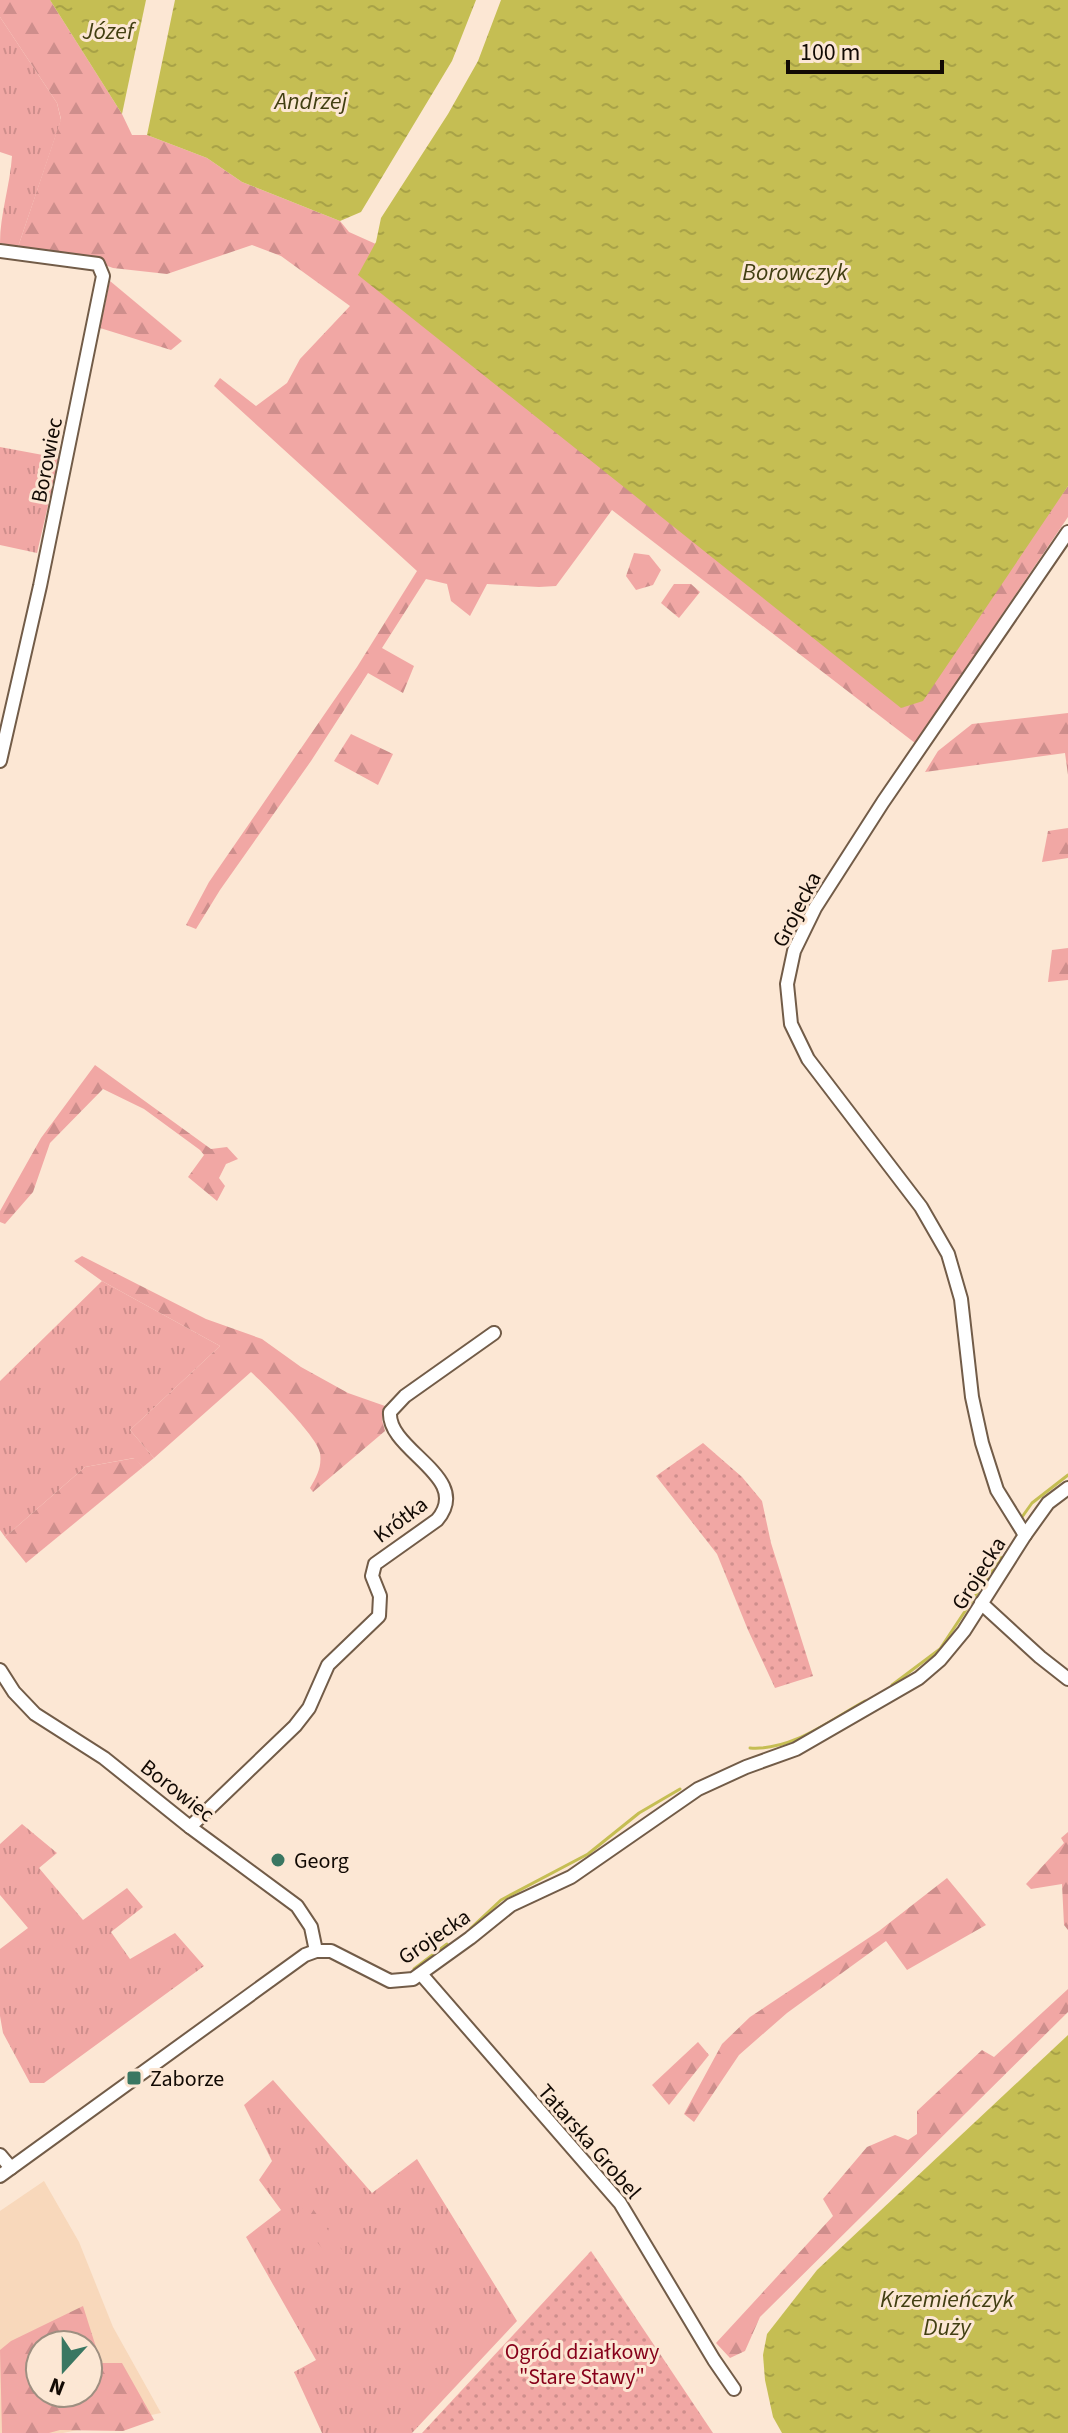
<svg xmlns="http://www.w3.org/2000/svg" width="1068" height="2433" font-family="'Source Sans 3',sans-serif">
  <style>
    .built { fill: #f8d8bb; fill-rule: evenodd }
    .grass { fill: url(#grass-tufts) }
    .forest { fill: url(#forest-firs); fill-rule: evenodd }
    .garden { fill: url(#garden-dots) }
    .water { fill: url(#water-ripples) }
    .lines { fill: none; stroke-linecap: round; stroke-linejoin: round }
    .stream { stroke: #c5be53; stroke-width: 3 }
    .minor-casing { stroke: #725c48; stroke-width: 16 }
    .minor { stroke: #fff; stroke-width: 12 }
    .poi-dot { fill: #3a7762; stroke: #fce7d4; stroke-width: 3 }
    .labels { text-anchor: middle; stroke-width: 6; stroke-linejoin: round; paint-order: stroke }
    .street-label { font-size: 22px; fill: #120a04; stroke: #fce7d4 }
    .poi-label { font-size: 22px; fill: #120a04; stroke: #fce7d4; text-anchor: start }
    .park-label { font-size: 22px; fill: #87001a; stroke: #fce7d4 }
    .water-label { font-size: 24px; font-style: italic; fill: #423f12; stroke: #fce7d4 }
  </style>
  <defs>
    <pattern id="grass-tufts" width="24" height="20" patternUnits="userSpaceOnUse" patternTransform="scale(2)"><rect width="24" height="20" fill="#f1a7a4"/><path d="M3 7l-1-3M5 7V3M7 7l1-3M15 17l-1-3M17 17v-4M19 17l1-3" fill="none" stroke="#ce8e8c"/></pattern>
    <pattern id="forest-firs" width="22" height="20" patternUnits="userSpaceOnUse" patternTransform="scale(2)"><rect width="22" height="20" fill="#f1a7a4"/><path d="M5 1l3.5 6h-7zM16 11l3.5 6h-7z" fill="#ce8e8c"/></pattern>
    <pattern id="garden-dots" width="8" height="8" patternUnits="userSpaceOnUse" patternTransform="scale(2)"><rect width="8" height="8" fill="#f1a7a4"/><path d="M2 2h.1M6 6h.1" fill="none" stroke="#ce8e8c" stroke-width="1.8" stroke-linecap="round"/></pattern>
    <pattern id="water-ripples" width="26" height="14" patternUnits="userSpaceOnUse" patternTransform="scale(2)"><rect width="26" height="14" fill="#c5be53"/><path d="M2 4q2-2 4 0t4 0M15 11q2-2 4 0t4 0" fill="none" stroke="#a8a247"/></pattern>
  </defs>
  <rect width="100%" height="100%" fill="#fce7d4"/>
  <!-- built -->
  <path class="built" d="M44,2181L79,2242L113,2327L161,2413L63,2433H0V2211ZM40,2345H88V2393H40Z"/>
  <!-- grass -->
  <g class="grass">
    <path d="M0,17L57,103L61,120L18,247L0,243C0,214 10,186 12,156L0,152Z"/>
    <polygon points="0,447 59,458 37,553 0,545"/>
    <polygon points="102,1281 220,1346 130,1430 154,1458 143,1467 134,1458 85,1467 5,1537 0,1530 0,1381"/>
    <polygon points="22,1824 57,1853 39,1868 83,1920 127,1888 143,1907 111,1932 130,1959 175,1933 204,1966 44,2083 30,2083 3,2033 0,2016 0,1949 28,1928 0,1895 0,1844"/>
    <polygon points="273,2080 372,2193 417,2159 517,2321 412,2433 322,2433 294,2372 316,2360 246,2237 281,2210 259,2180 272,2161 244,2105"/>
  </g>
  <!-- forest -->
  <g class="forest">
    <polygon points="0,0 50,0 122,114 132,135 147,135 207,158 242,182 340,221 349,232 1031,537 1068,486 1068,517 915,743 612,510 556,586 539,587 487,584 470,616 451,601 447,584 426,579 382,648 414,666 403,693 368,673 311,761 220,890 196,929 186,925 209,882 357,667 417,571 214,386 220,378 256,406 287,383 300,359 350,306 281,256 252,245 167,274 113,268 83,257 18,247 61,119 57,103 0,17"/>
    <polygon points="110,281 182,341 171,350 100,328"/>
    <polygon points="634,553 649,555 661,570 653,585 636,590 626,576"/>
    <polygon points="674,584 691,584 700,592 679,618 661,603"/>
    <polygon points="1068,713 1068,775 1065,753 925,772 938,751 972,724"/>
    <polygon points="351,734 393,754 378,785 334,761"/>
    <polygon points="1068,828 1068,858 1042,862 1048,831"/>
    <polygon points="1068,948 1068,980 1048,982 1052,950"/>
    <polygon points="95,1065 211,1149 227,1147 238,1159 226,1164 219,1178 225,1186 217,1201 188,1177 204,1155 200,1150 144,1109 103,1089 50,1143 33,1192 5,1224 0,1222 0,1211 41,1138"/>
    <path d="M82,1256L206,1319L262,1339L301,1367L348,1393L385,1406L382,1420L385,1431L313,1492L310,1488C317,1476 322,1467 320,1453C318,1437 265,1385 251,1372L154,1458L130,1430L220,1346L102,1281L74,1261Z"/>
    <polygon points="135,1458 143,1467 26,1563 5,1537 85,1467"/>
    <polygon points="1068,1832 1068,1930 1064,1925 1062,1884 1031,1889 1026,1884 1064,1843 1061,1838"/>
    <polygon points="947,1878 986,1925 907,1970 886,1941 787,2013 739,2055 694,2122 684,2114 722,2044 750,2017 879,1931"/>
    <polygon points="1068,1989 1068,2012 760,2317 745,2351 730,2358 716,2343 833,2216 823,2199 867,2147 895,2135 908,2140 917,2134 917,2111 982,2050 994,2057"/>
    <polygon points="698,2042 709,2055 669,2105 652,2085"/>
    <polygon points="308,2202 344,2253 334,2262 295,2216"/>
    <path d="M83,2306L101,2363H122L154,2420L123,2431L60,2430L49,2433H2L0,2350L11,2341ZM40,2345H88V2393H40Z"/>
  </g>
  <!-- garden -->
  <g class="garden">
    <polygon points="703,1443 742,1477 762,1501 771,1543 813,1676 775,1688 748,1630 717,1554 656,1476"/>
    <polygon points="591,2251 713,2433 422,2433"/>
  </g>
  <!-- water -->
  <g class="water">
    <polygon points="51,0 146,0 122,114 50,0"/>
    <polygon points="175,0 476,0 452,61 361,212 340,221 242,182 207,158 147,135"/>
    <polygon points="501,0 1068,0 1068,486 923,701 901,708 358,275 376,242 381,218 448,114 478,61"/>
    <polygon points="1068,2035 1068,2433 782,2433 773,2417 765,2380 763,2355 767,2334 817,2270"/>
  </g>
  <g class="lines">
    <!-- stream -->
    <g class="stream">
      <polyline points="1022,1517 1032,1503 1068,1475"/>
      <polyline points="892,1685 940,1649 1001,1557"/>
      <path d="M750,1748C792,1751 830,1720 865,1701"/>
      <polyline points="471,1928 501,1900 588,1854 639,1813 680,1789"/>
      <polyline points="414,1969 447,1944"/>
    </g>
    <!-- minor casing -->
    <g class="minor-casing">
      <g id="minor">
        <polyline points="0,251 98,264 103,276 40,586 0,761"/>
        <polyline points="1025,1535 1048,1503 1068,1488"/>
        <polyline points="981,1603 1040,1657 1068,1679"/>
        <polyline points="0,1670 14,1692 35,1714 104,1758 190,1827 297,1906 311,1927 316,1951"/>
        <path d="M190,1827L295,1726L309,1708L328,1665L379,1616L380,1596L372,1576L375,1564L437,1520C474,1477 387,1451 390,1412L405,1396L494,1333"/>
        <polyline points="421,1974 620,2203 714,2360 734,2389"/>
        <polyline points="0,2155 11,2168"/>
        <polyline points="0,2176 305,1955 316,1951 331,1951 390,1981 413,1979 470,1938 511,1905 571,1877 698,1789 746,1767 796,1749 919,1678 940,1660 964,1631 1025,1535 997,1490 982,1443 972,1397 961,1299 948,1254 921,1207 808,1059 791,1024 787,984 794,951 815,908 883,802 1068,532"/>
      </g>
    </g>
    <!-- minor -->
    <use href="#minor" class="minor"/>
  </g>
  <!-- markers -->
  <g class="poi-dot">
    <circle cx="278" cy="1860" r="8"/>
    <rect x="126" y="2070" width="16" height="16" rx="4"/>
  </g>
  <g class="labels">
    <!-- street labels -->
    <g class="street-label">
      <text transform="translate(46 460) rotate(-79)" y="8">Borowiec</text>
      <text transform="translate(796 909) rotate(-63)" y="8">Grojecka</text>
      <text transform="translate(400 1519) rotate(-37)" y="8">Krótka</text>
      <text transform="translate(978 1573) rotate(-58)" y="8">Grojecka</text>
      <text transform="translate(178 1790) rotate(38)" y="8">Borowiec</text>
      <text transform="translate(434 1936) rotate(-34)" y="8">Grojecka</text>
      <text transform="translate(590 2141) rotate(49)" y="8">Tatarska Grobel</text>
    </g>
    <!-- poi labels -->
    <g class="poi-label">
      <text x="294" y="1868">Georg</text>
      <text x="150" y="2086">Zaborze</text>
    </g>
    <!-- park labels -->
    <g class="park-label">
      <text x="582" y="2359">Ogród działkowy<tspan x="582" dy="25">"Stare Stawy"</tspan></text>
    </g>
    <!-- water labels -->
    <g class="water-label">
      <text x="108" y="39">Józef</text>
      <text x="311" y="109">Andrzej</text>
      <text x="795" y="280">Borowczyk</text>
      <text x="947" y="2307">Krzemieńczyk<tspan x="947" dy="28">Duży</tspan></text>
    </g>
  </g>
  <!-- north arrow -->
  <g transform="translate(64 2369) rotate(201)"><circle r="38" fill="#fce7d4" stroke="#9e8f81" stroke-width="2"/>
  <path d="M0-6L14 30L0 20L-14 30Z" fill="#3a7762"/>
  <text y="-12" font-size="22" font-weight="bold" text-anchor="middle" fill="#120a04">N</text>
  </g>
  <!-- scale -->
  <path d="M788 60v12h154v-12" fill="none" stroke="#120a04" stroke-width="4"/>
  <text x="800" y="60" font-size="24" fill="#120a04" stroke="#fce7d4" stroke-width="6" paint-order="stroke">100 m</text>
</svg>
